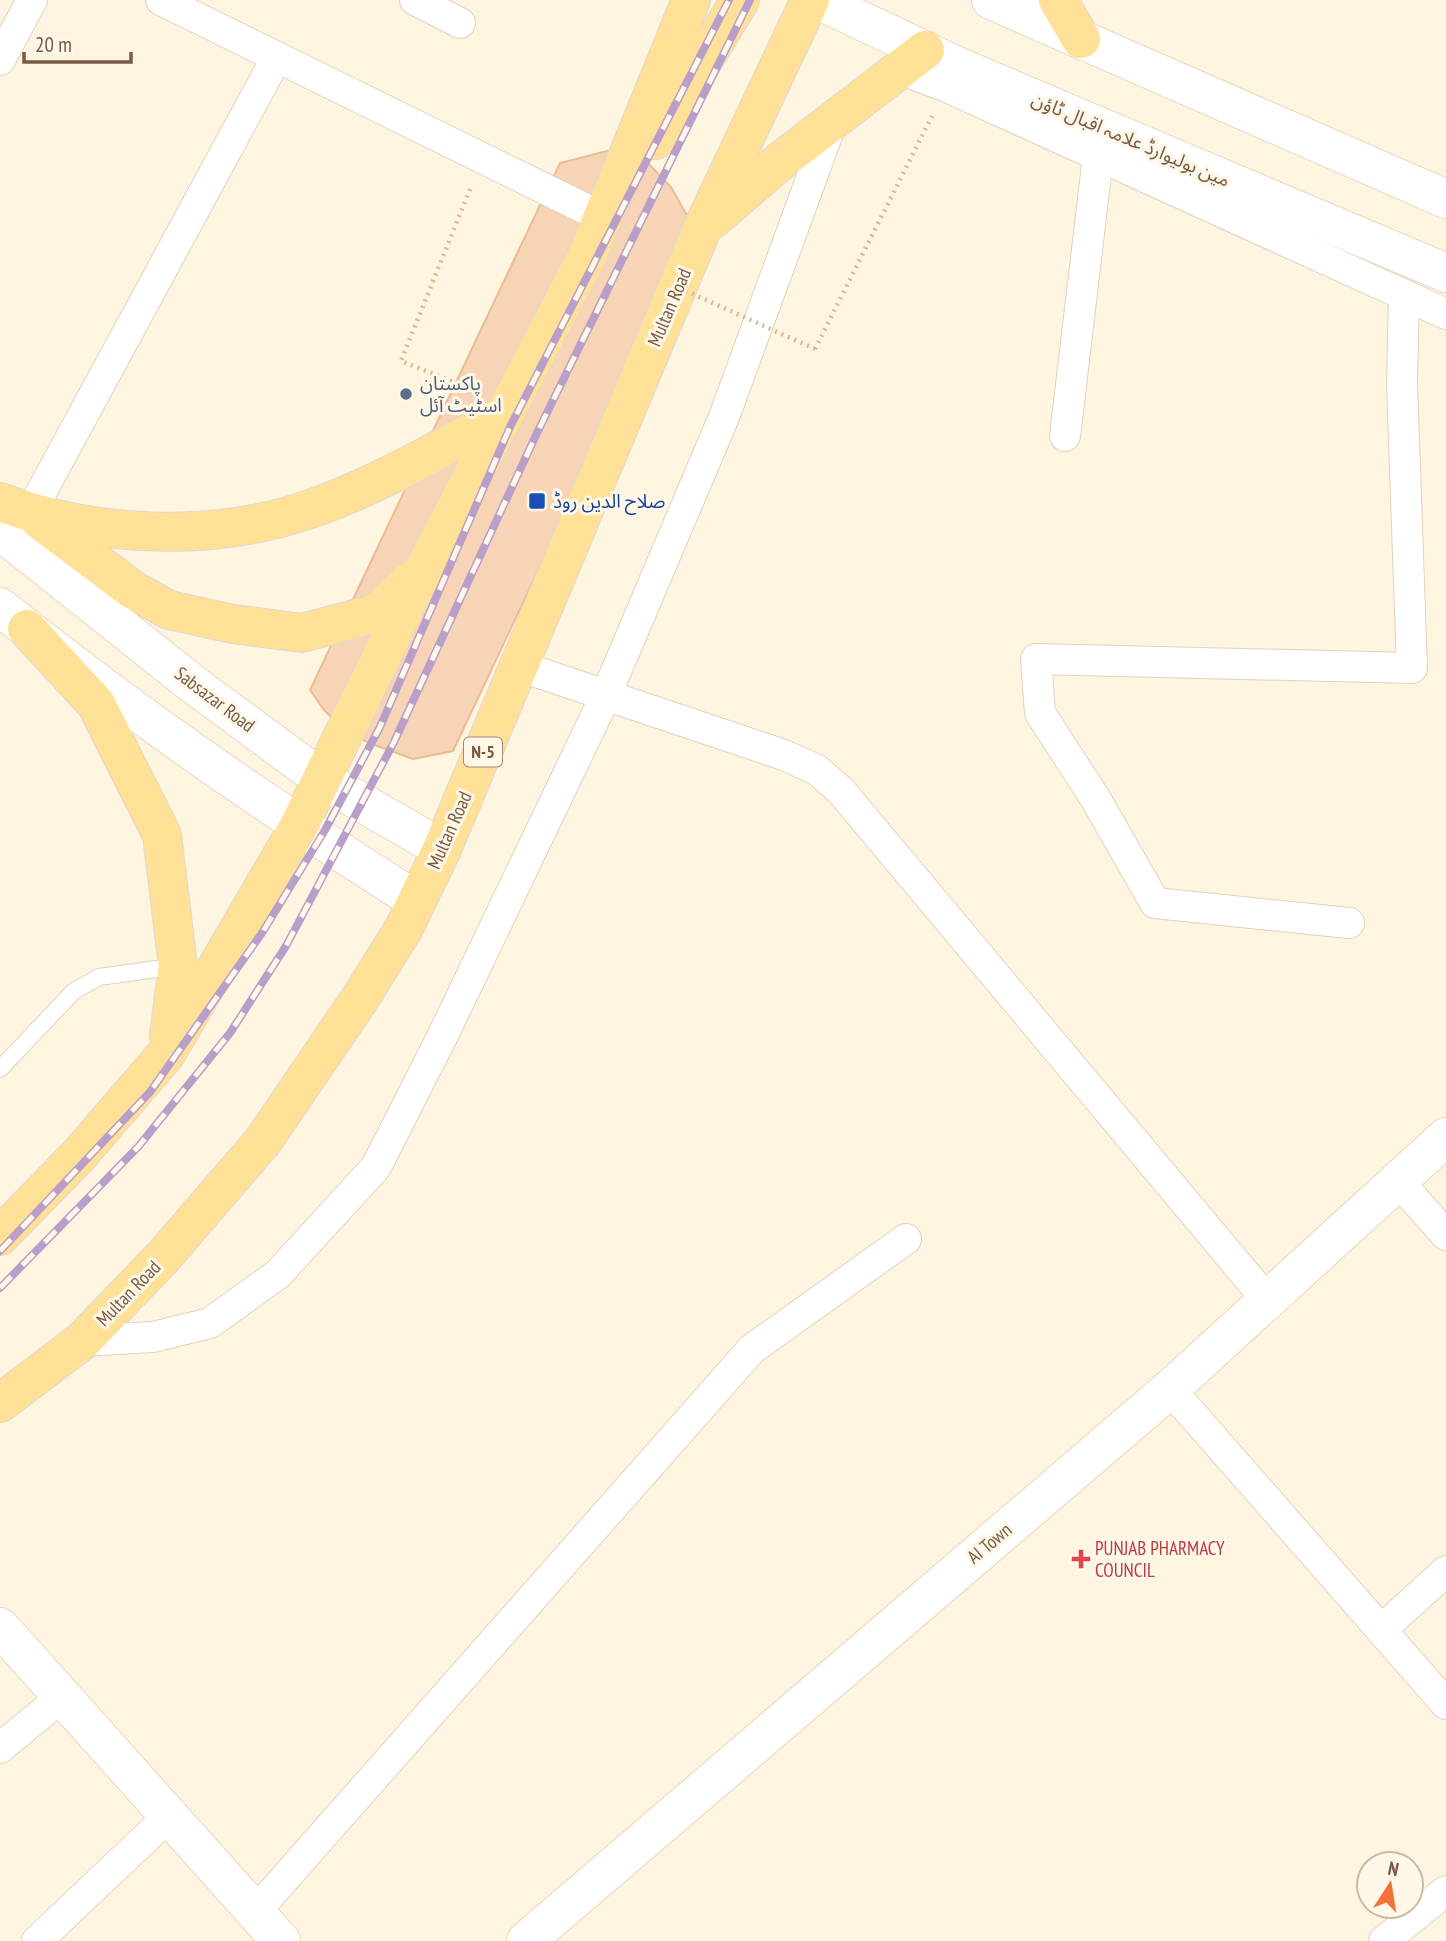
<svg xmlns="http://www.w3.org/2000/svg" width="1446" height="1941" font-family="'PT Sans Narrow','Noto Sans Arabic',sans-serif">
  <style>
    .building { fill: #f6d4b5; stroke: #ebbc94; stroke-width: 2 }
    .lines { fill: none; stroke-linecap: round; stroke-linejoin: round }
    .lane-casing { stroke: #e3d1bc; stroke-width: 18 }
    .street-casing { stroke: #e3d1bc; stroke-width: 32 }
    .secondary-casing { stroke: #ebd5bb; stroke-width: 40 }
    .primary-casing { stroke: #dfd8d2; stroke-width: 40 }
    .path { stroke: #dbb899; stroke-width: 4.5; stroke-dasharray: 2 5; stroke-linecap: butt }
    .lane { stroke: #fff; stroke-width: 16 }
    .street { stroke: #fff; stroke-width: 30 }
    .secondary { stroke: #fff; stroke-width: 38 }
    .primary { stroke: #ffe097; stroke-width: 38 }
    .rail-casing { stroke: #b89ec8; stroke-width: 8 }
    .rail { stroke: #fff8e9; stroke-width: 5; stroke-dasharray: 16; stroke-linecap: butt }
    .path-bridge { stroke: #dbb899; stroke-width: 4.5; stroke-dasharray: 2 5; stroke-linecap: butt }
    .service-dot { fill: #5c6f8a; stroke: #fff8e9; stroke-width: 2.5 }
    .transit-dot { fill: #1a4fb4; stroke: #fff8e9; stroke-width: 2.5 }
    .health-dot { fill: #e0444e; stroke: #fff8e9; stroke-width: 2.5 }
    .labels { text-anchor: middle; stroke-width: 6; stroke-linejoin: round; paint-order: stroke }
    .shield { fill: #fff8e9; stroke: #a08a76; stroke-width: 2 }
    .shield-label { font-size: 18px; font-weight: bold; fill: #785b45 }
    .street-label { font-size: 19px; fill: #785b45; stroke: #fff8e9 }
    .service-label { font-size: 19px; fill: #4e5e75; stroke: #fff8e9; text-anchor: start }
    .transit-label { font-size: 19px; fill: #164399; stroke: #fff8e9; text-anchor: start }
    .health-label { font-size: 19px; fill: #be3a42; stroke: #fff8e9; text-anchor: start }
  </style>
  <rect width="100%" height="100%" fill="#fef5e1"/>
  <!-- building -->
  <polygon class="building" points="611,150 642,157 671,187 689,219 673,285 453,751 413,759 369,743 344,729 324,710 310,690 560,163"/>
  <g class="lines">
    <!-- lane casing -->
    <g class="lane-casing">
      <polyline id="lane" points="0,1069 74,991 99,977 178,966"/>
    </g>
    <!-- street casing -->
    <g class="street-casing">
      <g id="street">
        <polyline points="161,0 602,217"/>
        <polyline points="415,0 460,23"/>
        <polyline points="0,60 32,0"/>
        <polyline points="902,70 947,87 1446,314"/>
        <polyline points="1065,436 1098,157"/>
        <polyline points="30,513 277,57"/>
        <polyline points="519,666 784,755 817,770 841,791 1267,1300"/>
        <polyline points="1349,923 1155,903 1095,798 1040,713 1036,659 1412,668 1402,384 1404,295"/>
        <polyline points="1398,1181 1446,1235"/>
        <polyline points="82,1341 153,1337 210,1323 278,1274 376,1167 444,1033 606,695 724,417 832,122"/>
        <polyline points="1170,1389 1446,1704"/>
        <polyline points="1381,1630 1446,1571"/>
        <polyline points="0,1748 62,1697"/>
        <polyline points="255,1912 752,1349 906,1239"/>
        <polyline points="37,1941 169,1816"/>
        <polyline points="1384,1941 1446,1891"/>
      </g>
    </g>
    <!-- secondary casing -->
    <g class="secondary-casing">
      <g id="secondary">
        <polyline points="818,0 959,67 1446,273"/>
        <polyline points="991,0 1446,199"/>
        <polyline points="0,531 194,685 323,780 442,849"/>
        <path d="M0,607C133,714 273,810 417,901"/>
        <polyline points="0,1627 281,1941"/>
        <polyline points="526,1941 1170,1389 1446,1137"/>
      </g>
    </g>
    <!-- primary casing -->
    <g class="primary-casing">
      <g id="primary">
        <polyline points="1058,0 1081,39"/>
        <polyline points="655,140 740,0"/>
        <polyline points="713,219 783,159 925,50"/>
        <path d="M0,502C97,538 214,543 313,508C379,485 442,447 504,415"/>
        <polyline points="40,520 133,590 169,610 233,624 302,633 377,613 410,581"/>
        <polyline points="27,629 96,704 162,835 178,966 169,1035"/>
        <polyline points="0,1236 79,1155 166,1054 299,826 425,567 587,256 691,0"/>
        <polyline points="0,1403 82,1341 163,1257 263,1141 361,997 404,928 442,849 702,229 810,0"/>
      </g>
    </g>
    <!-- path -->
    <g class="path">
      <polyline points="470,189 401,361 471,389"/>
      <polyline points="815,349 932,116"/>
    </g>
    <!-- lane -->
    <use href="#lane" class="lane"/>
    <!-- street -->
    <use href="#street" class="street"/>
    <!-- secondary -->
    <use href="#secondary" class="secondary"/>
    <!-- primary -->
    <use href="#primary" class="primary"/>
    <!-- rail casing -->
    <g class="rail-casing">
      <g id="rail">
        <polyline points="0,1251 150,1092 262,933 325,830 380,727 510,427 729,0"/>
        <polyline points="0,1288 138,1147 230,1033 286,946 394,742 537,433 750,0"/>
      </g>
    </g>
    <!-- rail -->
    <use href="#rail" class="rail"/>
    <!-- path-bridge -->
    <polyline class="path-bridge" points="673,285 815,349"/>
  </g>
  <!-- markers -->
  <circle class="service-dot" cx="406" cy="394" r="7"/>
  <rect class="transit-dot" x="528" y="492" width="18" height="18" rx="3.5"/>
  <path class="health-dot" d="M1077.5 1548.5h7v7h7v7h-7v7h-7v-7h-7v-7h7z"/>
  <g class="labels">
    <!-- shield labels -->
    <rect class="shield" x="464" y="737.5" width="38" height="29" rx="5"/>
    <g class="shield-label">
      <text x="483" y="758">N-5</text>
    </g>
    <!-- street labels -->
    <g class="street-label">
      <text transform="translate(1131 139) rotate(23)" y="7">مین بولیوارڈ علامہ اقبال ٹاؤن</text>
      <text transform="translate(669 307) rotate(-67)" y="7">Multan Road</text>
      <text transform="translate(215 699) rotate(37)" y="7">Sabsazar Road</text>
      <text transform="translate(449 830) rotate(-66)" y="7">Multan Road</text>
      <text transform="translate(128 1293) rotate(-46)" y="7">Multan Road</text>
      <text transform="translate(989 1543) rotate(-40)" y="7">AI Town</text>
    </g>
    <!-- service labels -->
    <g class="service-label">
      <text x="420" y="390">پاکستان<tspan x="420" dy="22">اسٹیٹ آئل</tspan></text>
    </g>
    <!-- transit labels -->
    <g class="transit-label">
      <text x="553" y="508">صلاح الدین روڈ</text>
    </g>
    <!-- health labels -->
    <g class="health-label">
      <text x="1095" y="1555">PUNJAB PHARMACY<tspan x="1095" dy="22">COUNCIL</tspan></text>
    </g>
  </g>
  <!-- north arrow -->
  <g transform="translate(1390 1885) rotate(12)"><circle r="33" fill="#fff8e9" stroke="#c9b9a7" stroke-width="2"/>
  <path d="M0-5L12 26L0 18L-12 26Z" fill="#f57139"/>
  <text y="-10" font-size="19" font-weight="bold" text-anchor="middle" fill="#785b45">N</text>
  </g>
  <!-- scale -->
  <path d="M24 52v10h107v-10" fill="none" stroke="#785b45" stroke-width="3.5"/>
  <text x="35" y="52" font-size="21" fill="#785b45" stroke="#fff8e9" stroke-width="5" paint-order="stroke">20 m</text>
</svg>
